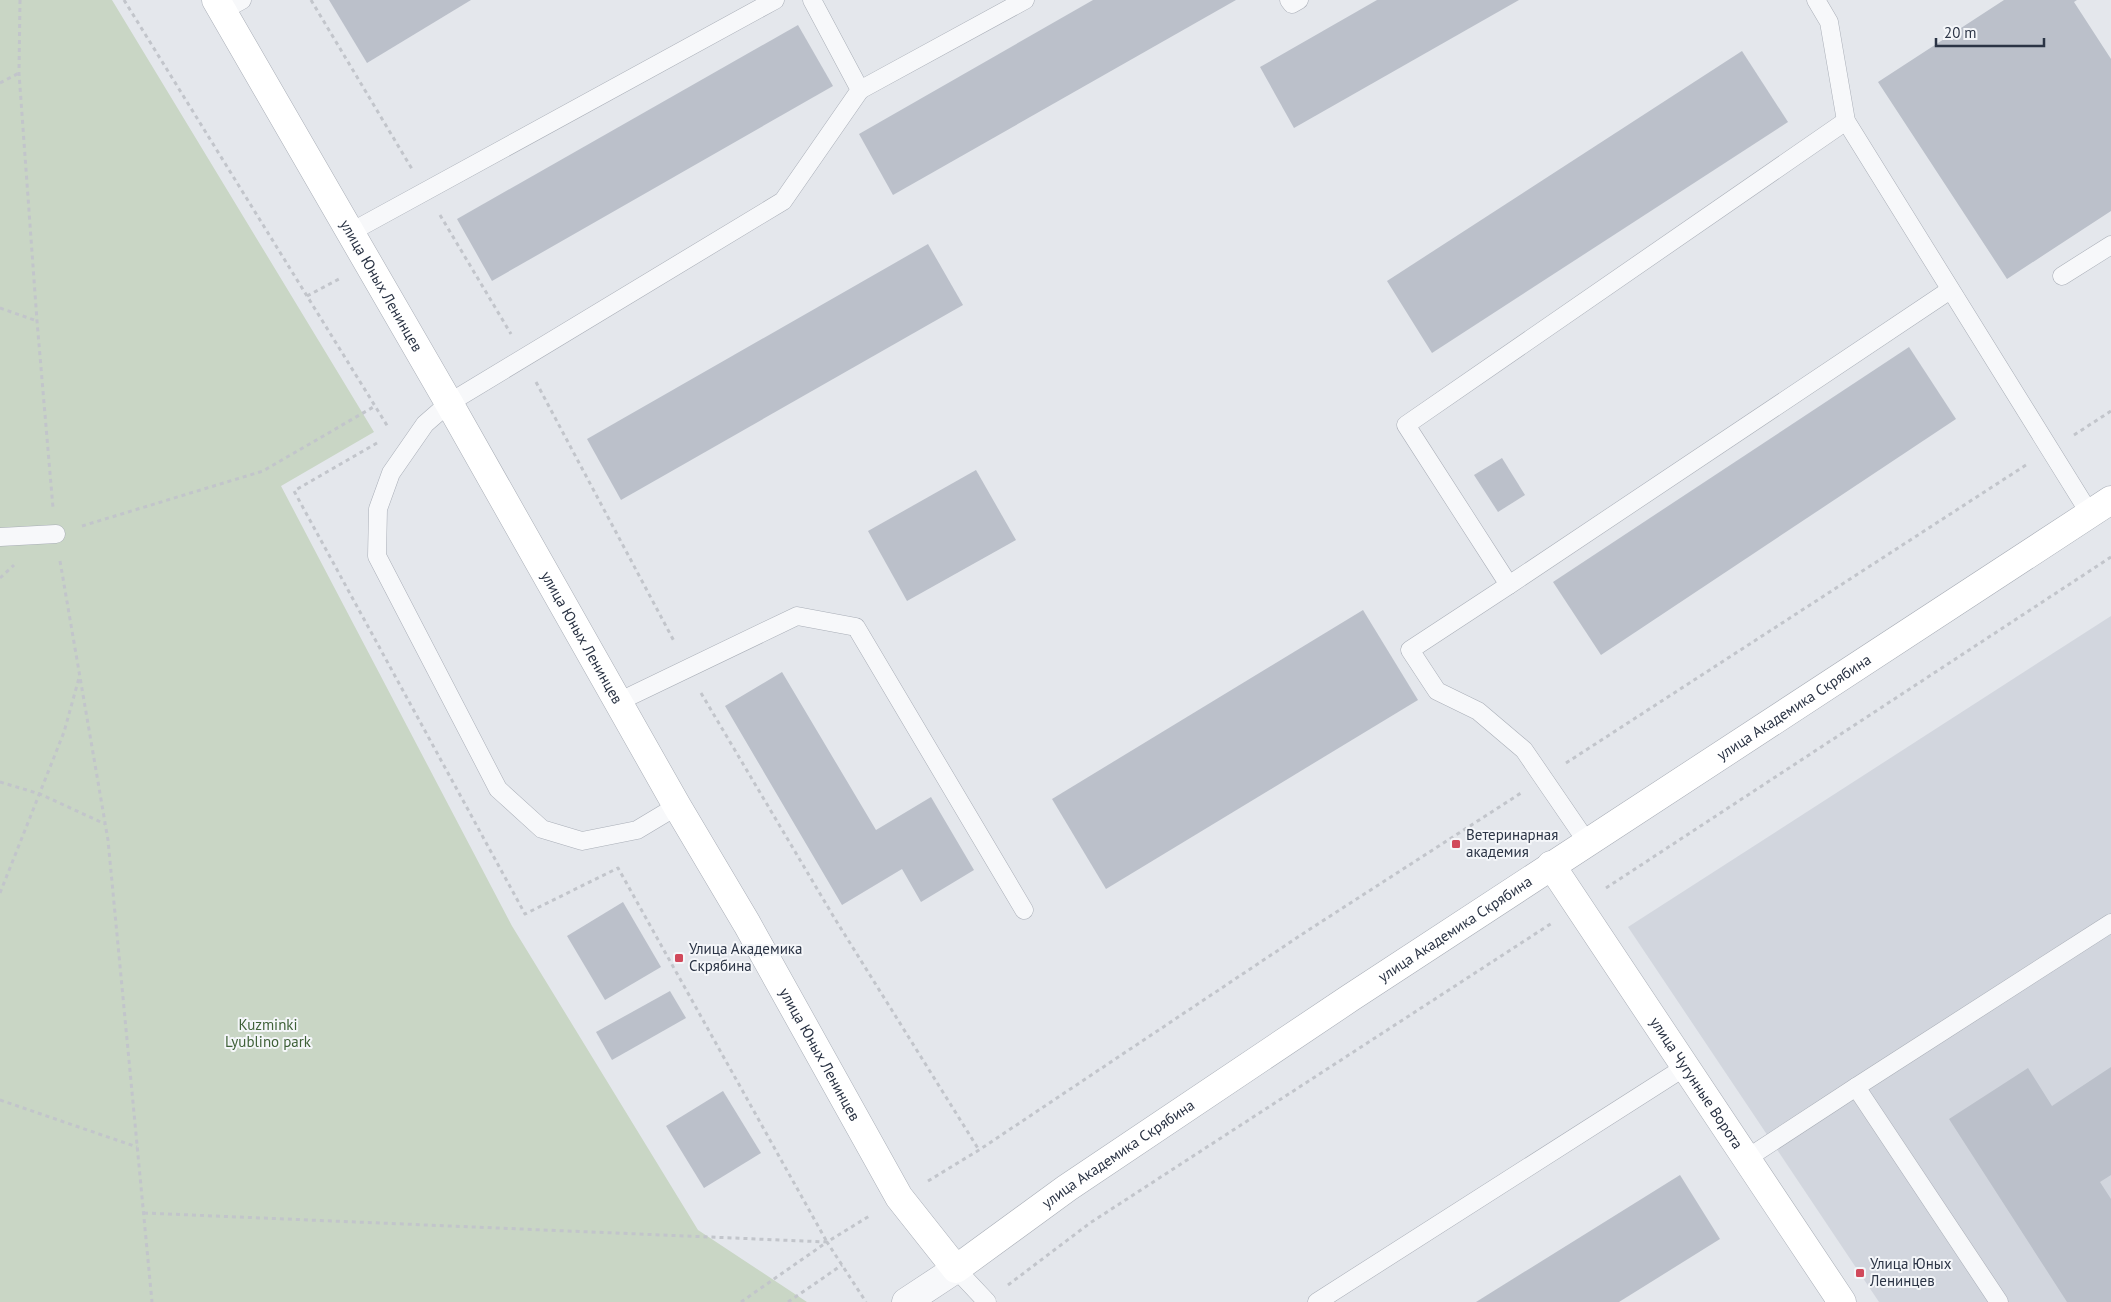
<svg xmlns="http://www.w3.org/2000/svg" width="2111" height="1302" font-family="'PT Sans',sans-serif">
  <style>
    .built { fill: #d2d6de }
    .green { fill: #c9d6c5 }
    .building { fill: #bbc0ca }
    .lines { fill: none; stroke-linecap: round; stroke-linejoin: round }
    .lane-casing { stroke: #a9aeb7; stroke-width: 19 }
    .street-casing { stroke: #a9aeb7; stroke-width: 29 }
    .secondary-casing { stroke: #a9aeb7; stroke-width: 29 }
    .path { stroke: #c2c5cb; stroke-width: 3; stroke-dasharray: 4 4; stroke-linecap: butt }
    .lane { stroke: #f7f8fa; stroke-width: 18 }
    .street { stroke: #f7f8fa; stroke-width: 28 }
    .secondary { stroke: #fff; stroke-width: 28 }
    .poi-dot { fill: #d1495b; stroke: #f4f6f9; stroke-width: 2 }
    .labels { text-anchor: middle; stroke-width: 4; stroke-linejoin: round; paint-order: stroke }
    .street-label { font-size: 15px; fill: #2b3445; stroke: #f4f6f9 }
    .poi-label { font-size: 15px; fill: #2b3445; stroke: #f4f6f9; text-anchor: start }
    .park-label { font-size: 15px; fill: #3f6138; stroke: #f4f6f9 }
  </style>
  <rect width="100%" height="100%" fill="#e4e7ec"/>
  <!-- built -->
  <polygon class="built" points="2111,616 2111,1302 1879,1302 1628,927"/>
  <!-- green -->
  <polygon class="green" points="0,0 112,0 374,432 281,486 512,926 698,1230 807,1302 0,1302"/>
  <!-- building -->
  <g class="building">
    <polygon points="329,0 471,0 367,63"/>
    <polygon points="1093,0 1236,0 893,195 859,134"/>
    <polygon points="1377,0 1519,0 1294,128 1260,67"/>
    <polygon points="2004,0 2077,0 2074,2 2111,59 2111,211 2007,279 1878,82"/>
    <polygon points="798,25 833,86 492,281 457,219"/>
    <polygon points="1742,51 1788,122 1432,353 1387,281"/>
    <polygon points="928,244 963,305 621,500 587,439"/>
    <polygon points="1909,347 1956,419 1601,655 1553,582"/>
    <polygon points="1502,458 1525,495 1498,512 1474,475"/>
    <polygon points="976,470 1016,540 907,601 868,531"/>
    <polygon points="1363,610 1418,700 1106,889 1052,799"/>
    <polygon points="782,672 876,830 931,797 974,870 921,902 902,869 842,905 725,706"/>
    <polygon points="623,902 661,967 605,1000 567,936"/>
    <polygon points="670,991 686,1018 612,1060 596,1032"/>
    <polygon points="2111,1067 2111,1175 2100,1182 2111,1199 2111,1302 2067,1302 1949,1119 2028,1068 2052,1106"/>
    <polygon points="723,1091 761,1153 704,1188 666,1126"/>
    <polygon points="1680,1175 1720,1239 1619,1302 1476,1302"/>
  </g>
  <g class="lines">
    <!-- lane casing -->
    <g class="lane-casing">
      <g id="lane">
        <polyline points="1289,0 1292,4 1299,0"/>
        <polyline points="1816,0 1829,22 1846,121 2090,514"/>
        <polyline points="222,11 242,0"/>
        <polyline points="860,90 1025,0"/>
        <polyline points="1846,121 1406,425 1509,585 1950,290"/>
        <polyline points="351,232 775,0"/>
        <polyline points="2062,276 2111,245"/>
        <polyline points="0,537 56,534"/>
        <polyline points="1509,585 1410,650 1437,691 1478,711 1524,750 1587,842"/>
        <polyline points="618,702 797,616 856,627 1024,910"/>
        <polyline points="677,806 637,830 582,841 542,829 498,789 377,556 378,509 391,473 425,424 449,403 783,201 860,90 812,0"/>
        <polyline points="1746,1159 1856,1087"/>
        <polyline points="956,1269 987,1302"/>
        <polyline points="1317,1302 1685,1067"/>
        <polyline points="1999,1302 1856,1087 2111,923"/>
      </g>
    </g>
    <!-- street casing -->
    <g class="street-casing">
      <polyline id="street" points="906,1302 956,1269"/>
    </g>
    <!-- secondary casing -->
    <g class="secondary-casing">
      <g id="secondary">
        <path id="s1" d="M216,0L449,403L677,806L747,924L899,1197L956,1269L1067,1188L1350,998L2111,500"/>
        <path id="s2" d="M1551,865L1842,1302"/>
      </g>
    </g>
    <!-- path -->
    <g class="path">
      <polyline points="20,0 19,73 37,321 53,508"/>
      <polyline points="124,0 388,427"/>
      <polyline points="311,0 412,169"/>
      <polyline points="0,83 19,73"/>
      <polyline points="440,215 511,334"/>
      <polyline points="307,296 339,279"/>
      <polyline points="0,308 37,321"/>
      <polyline points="536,382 675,643"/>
      <polyline points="2074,435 2111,411"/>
      <polyline points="377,443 294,491 525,914 618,868 827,1242"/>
      <polyline points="82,526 263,471 375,406"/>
      <polyline points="60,561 108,840 152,1302"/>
      <polyline points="0,578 14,565"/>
      <polyline points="701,693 835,919 979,1150"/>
      <polyline points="1566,763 2026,465"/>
      <polyline points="0,782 40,794 105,824"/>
      <polyline points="1606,888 2111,557"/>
      <polyline points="0,893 64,732 79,678"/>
      <polyline points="0,1100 137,1147"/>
      <polyline points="928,1181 979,1150 1307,931 1521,793"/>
      <polyline points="144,1213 827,1242 871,1215"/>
      <polyline points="1008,1285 1090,1223 1552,923"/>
      <polyline points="741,1302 827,1242 866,1302"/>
      <polyline points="788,1302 842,1265"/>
    </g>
    <!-- lane -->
    <use href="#lane" class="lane"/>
    <!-- street -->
    <use href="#street" class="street"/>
    <!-- secondary -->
    <use href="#secondary" class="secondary"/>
  </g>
  <!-- markers -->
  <g class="poi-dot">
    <rect x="1451" y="839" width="10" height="10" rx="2.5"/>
    <rect x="674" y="953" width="10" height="10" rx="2.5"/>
    <rect x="1855" y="1268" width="10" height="10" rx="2.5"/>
  </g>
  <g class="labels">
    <!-- street labels -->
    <g class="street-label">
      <text dy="5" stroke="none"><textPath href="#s1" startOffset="330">улица Юных Ленинцев</textPath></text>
      <text dy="5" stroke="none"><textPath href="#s1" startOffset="735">улица Юных Ленинцев</textPath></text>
      <text dy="5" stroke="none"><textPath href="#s1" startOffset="2479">улица Академика Скрябина</textPath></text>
      <text dy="5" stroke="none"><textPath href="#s1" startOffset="2074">улица Академика Скрябина</textPath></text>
      <text dy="5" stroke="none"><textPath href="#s1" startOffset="1215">улица Юных Ленинцев</textPath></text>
      <text dy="5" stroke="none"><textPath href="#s2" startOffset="262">улица Чугунные Ворота</textPath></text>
      <text dy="5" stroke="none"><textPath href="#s1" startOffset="1669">улица Академика Скрябина</textPath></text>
    </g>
    <!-- poi labels -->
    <g class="poi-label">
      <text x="1466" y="840">Ветеринарная<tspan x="1466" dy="17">академия</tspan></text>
      <text x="689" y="954">Улица Академика<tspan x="689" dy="17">Скрябина</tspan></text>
      <text x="1870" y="1269">Улица Юных<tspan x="1870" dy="17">Ленинцев</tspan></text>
    </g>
    <!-- park labels -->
    <g class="park-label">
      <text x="268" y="1030">Kuzminki<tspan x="268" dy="17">Lyublino park</tspan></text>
    </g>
  </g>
  <!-- scale -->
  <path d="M1936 38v8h108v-8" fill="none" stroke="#2b3445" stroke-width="2.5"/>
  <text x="1944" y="38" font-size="15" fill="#2b3445" stroke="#f4f6f9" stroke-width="4" paint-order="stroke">20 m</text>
</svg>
